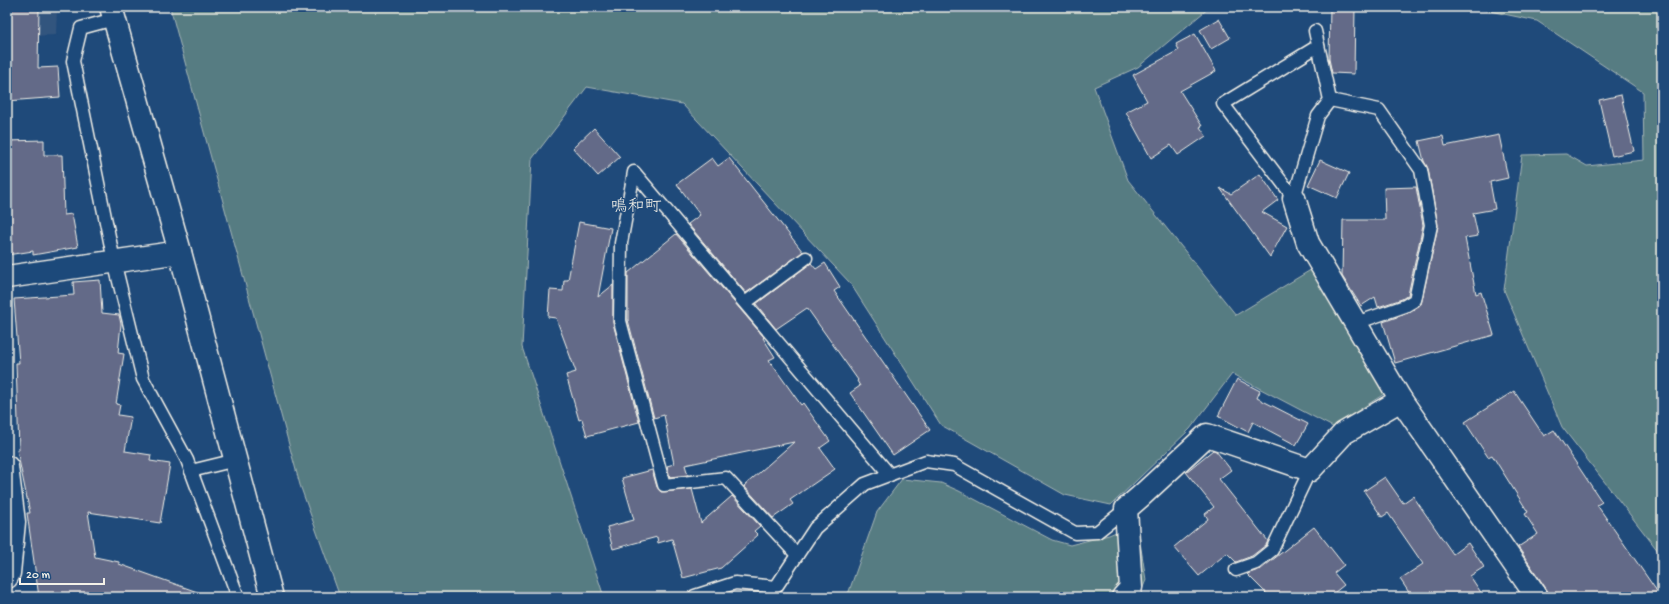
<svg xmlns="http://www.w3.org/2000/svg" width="1669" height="604" font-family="'Gochi Hand','Klee One',sans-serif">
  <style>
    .built { fill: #33547e }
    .green { fill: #577c82; stroke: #a6b6b5 }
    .building { fill: #636a88; stroke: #f4f1e8 }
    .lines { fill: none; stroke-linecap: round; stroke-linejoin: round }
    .service-casing { stroke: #f4f1e8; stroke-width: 15 }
    .minor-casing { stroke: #f4f1e8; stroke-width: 25 }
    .tertiary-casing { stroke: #f4f1e8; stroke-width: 25 }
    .service { stroke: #1f4a7a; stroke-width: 12 }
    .minor { stroke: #1f4a7a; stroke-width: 22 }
    .tertiary { stroke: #1f4a7a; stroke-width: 22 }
    .labels { text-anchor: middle; stroke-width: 3; stroke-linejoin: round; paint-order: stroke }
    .quarter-label { font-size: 17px; fill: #f4f1e8; stroke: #1f4a7a }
  </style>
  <rect width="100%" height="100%" fill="#1f4a7a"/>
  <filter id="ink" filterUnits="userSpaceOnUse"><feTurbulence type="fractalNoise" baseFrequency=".025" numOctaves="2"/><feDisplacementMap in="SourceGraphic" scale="8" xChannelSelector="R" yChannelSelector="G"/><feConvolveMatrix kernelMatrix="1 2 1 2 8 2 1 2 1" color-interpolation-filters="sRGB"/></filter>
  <g filter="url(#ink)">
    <!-- built -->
    <polygon class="built" points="7,7 57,7 56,35 7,37"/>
    <!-- green -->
    <g class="green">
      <polygon points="170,7 1210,7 1138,67 1094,87 1128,180 1236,315 1314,268 1384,394 1333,427 1232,374 1190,429 1111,505 1065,495 941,425 850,283 682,104 587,87 532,159 522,347 604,597 340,597 300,485"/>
      <polygon points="1471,7 1662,7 1662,556 1562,427 1504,290 1522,155 1566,154 1587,166 1644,160 1643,92 1537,21"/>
      <polygon points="902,479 941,483 959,491 1052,540 1070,545 1109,535 1137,523 1146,580 1139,597 847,597 877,512"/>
    </g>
    <!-- building -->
    <g class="building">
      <polygon points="7,7 39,7 38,68 58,67 60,97 7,101"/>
      <polygon points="1330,7 1355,7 1354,74 1332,73 1329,59"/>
      <polygon points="1219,19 1230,38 1211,49 1200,30"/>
      <polygon points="1195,34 1216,71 1180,91 1202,126 1200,127 1206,136 1178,155 1171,145 1151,158 1126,112 1147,101 1133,75 1179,50 1176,44"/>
      <polygon points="1621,95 1634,151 1612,156 1599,100"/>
      <polygon points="594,128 620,157 598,176 573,148"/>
      <polygon points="1499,135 1508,178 1490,182 1495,209 1473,213 1478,236 1465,238 1476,294 1481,292 1494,335 1395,363 1383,322 1408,313 1421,304 1438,226 1428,169 1424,161 1419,141 1443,136 1445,146"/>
      <polygon points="44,140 44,155 62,155 64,215 72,214 78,247 33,255 33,251 7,255 7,141"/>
      <polygon points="712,158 718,166 729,158 803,252 746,293 688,224 700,215 677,184"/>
      <polygon points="1320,160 1349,173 1337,198 1308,185"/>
      <polygon points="1260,174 1278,200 1262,212 1287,226 1270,257 1220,188 1231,194"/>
      <polygon points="1416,187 1423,225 1408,295 1402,299 1378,307 1375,297 1361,306 1342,276 1343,220 1385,220 1384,188"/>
      <polygon points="579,222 611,228 598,297 613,285 613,323 639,422 587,436 582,419 579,420 566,375 576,372 556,318 548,317 550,290 563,291 564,280 568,280"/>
      <polygon points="676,234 764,337 763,338 775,357 769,360 801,405 803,403 830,441 820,448 835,469 790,500 793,504 773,518 744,486 794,442 685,465 688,475 670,477 667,466 674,464 664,415 654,418 628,320 628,273"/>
      <polygon points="811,263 816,269 825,263 840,287 834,291 930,430 893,455 850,393 860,386 857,381 858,380 807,308 776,329 756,304"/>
      <polygon points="100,280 102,313 119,315 121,324 118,353 124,354 116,404 120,405 118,415 131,417 125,451 151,455 150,461 170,464 160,523 88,512 95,557 119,562 119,564 203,594 202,597 39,597 27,513 30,513 17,450 19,450 16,363 19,363 14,299 74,295 73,282"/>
      <polygon points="1237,379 1260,391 1257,398 1308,424 1296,445 1253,422 1248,432 1218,416"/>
      <polygon points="1514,391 1544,436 1554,430 1602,502 1597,505 1661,597 1549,597 1547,590 1518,547 1538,534 1525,514 1528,512 1492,455 1488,457 1465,422"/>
      <polygon points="1213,450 1216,451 1231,470 1219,479 1268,541 1266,545 1252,556 1236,562 1227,553 1199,576 1174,547 1208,519 1205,514 1214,507 1186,472"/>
      <polygon points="652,470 657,487 661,492 692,489 701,523 732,496 760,526 754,531 758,535 721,568 683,578 672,539 658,543 657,537 613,549 607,527 634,520 622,478"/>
      <polygon points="1385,477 1403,503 1413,496 1453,554 1468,543 1484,567 1470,576 1484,597 1412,597 1400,579 1423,564 1388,513 1382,517 1364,491"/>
      <polygon points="1314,527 1344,565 1334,573 1344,585 1329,597 1270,597 1247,574 1261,569"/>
    </g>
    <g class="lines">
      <!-- service casing -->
      <g class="service-casing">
        <g id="service">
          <polyline points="114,19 81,28 73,61 114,261 143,379 187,460 238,597"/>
          <polyline points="1330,100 1379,110 1421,170 1431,225 1415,300 1405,306 1356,323"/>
          <polyline points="1294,198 1223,104 1318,46"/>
          <polyline points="1294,198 1318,116 1330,100 1315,31"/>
          <polyline points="745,303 806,258"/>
          <polyline points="191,471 236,460"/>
          <polyline points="797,555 726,478 664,485 620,321 621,243 634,172 890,475"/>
          <polyline points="1236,570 1256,563 1272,550 1310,470"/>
          <polyline points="695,597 695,596 735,583 776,587 815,528 865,484 926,461 954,465 1075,533 1097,532 1126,509"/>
        </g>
      </g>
      <!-- minor casing -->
      <g class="minor-casing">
        <g id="minor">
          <polyline points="1294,198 1308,243 1401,400 1537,597"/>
          <polyline points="7,277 180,252"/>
          <polyline points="7,467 14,522 9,573 7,577"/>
          <polyline points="1123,597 1131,588 1126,509 1141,496 1207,435 1310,470 1344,433 1401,400"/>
        </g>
      </g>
      <!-- tertiary casing -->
      <g class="tertiary-casing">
        <polyline id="tertiary" points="111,7 180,252 272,597"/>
      </g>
      <!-- service -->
      <use href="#service" class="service"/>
      <!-- minor -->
      <use href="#minor" class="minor"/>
      <!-- tertiary -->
      <use href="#tertiary" class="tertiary"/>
    </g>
  </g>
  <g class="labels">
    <!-- quarter labels -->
    <g class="quarter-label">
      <text x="636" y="211">鳴和町</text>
    </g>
  </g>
  <!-- margin -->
  <rect width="1669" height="604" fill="none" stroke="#1f4a7a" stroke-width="24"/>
  <rect x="12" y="12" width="1645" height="580" fill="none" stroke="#f4f1e8" stroke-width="1.5" filter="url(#ink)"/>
  <!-- scale -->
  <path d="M20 578v6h84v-6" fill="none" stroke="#f4f1e8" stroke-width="2"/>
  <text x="26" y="578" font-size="12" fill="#f4f1e8" stroke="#1f4a7a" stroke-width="3" paint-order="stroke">20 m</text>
</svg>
